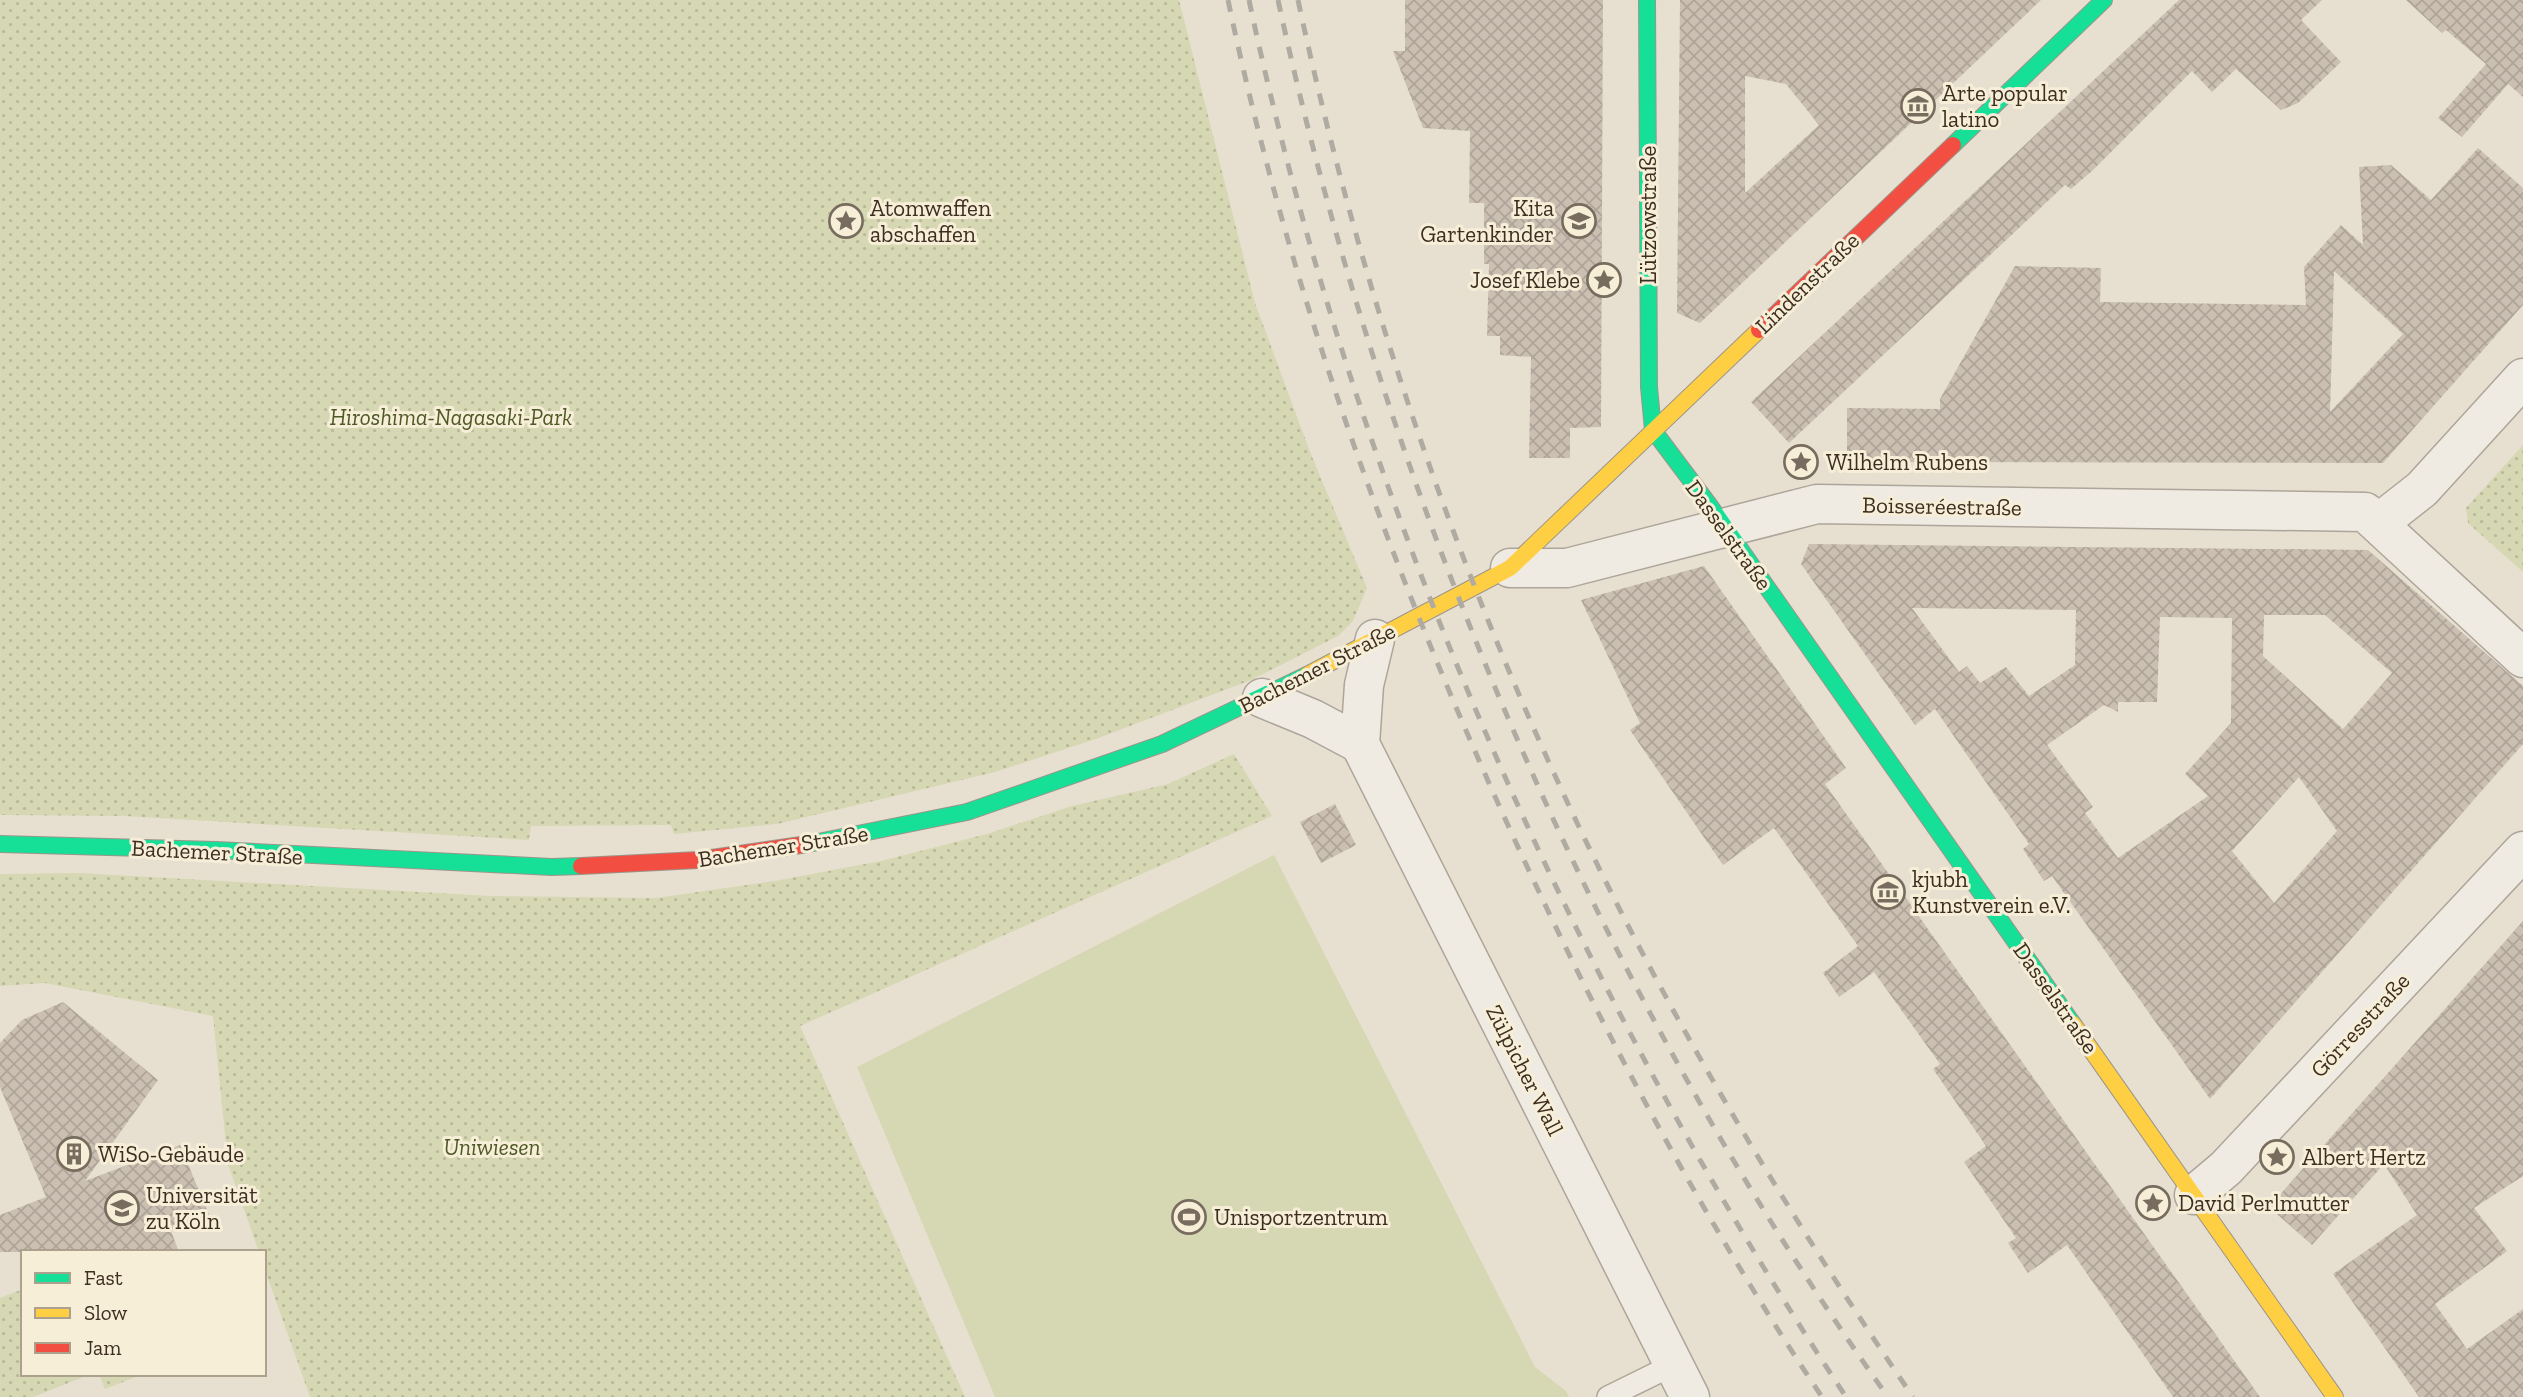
<svg xmlns="http://www.w3.org/2000/svg" width="2523" height="1397" font-family="'Zilla Slab',serif">
  <style>
    .park { fill: url(#park-dots) }
    .garden { fill: #d6d7b3 }
    .building { fill: url(#building-cross-hatch); fill-rule: evenodd }
    .lines { fill: none; stroke-linecap: round; stroke-linejoin: round }
    .lane-casing { stroke: #ada599; stroke-width: 24 }
    .street-casing { stroke: #ada599; stroke-width: 41 }
    .fast-casing { stroke: #9c958a; stroke-width: 18 }
    .slow-casing { stroke: #9c958a; stroke-width: 18 }
    .jam-casing { stroke: #9c958a; stroke-width: 18 }
    .lane { stroke: #efebe3; stroke-width: 21 }
    .street { stroke: #efebe3; stroke-width: 38 }
    .fast { stroke: #16e098; stroke-width: 16 }
    .slow { stroke: #ffcf43; stroke-width: 16 }
    .jam { stroke: #f24e42; stroke-width: 16 }
    .rail { stroke: #afaaa2; stroke-width: 5; stroke-dasharray: 12 12; stroke-linecap: butt }
    .labels { text-anchor: middle; stroke-width: 6; stroke-linejoin: round; paint-order: stroke }
    .poi-label { font-size: 23px; fill: #3d2e20; stroke: #f7eed8; text-anchor: start }
    .street-label { font-size: 23px; fill: #3d2e20; stroke: #f7eed8 }
    .park-label { font-size: 23px; font-style: italic; fill: #4d5a26; stroke: #f7eed8 }
  </style>
  <defs>
    <pattern id="park-dots" width="8" height="8" patternUnits="userSpaceOnUse" patternTransform="scale(1.75)"><rect width="8" height="8" fill="#d6d7b3"/><path d="M2 2h.1M6 6h.1" fill="none" stroke="#b9b99a" stroke-width="1.8" stroke-linecap="round"/></pattern>
    <pattern id="building-cross-hatch" width="8" height="8" patternUnits="userSpaceOnUse" patternTransform="scale(1.75)"><rect width="8" height="8" fill="#cbbfb2"/><path d="M0 0l8 8M0 8l8-8" fill="none" stroke="#afa499"/></pattern>
  </defs>
  <rect width="100%" height="100%" fill="#e7e0d1"/>
  <!-- park -->
  <g class="park">
    <polygon points="0,0 1179,0 1255,303 1310,452 1367,588 1353,621 1338,636 1251,680 1096,739 995,772 823,813 777,824 674,834 671,825 531,826 529,840 125,816 0,815"/>
    <polygon points="2523,445 2523,572 2468,523 2466,508"/>
    <polygon points="1234,754 1272,816 800,1026 965,1397 310,1397 264,1267 264,1252 259,1252 228,1164 213,1016 45,983 0,986 0,874 79,873 491,896 656,898 775,881 881,861 987,834 1072,806 1168,784"/>
    <polygon points="23,1289 23,1374 91,1374 33,1397 0,1397 0,1298"/>
    <polygon points="99,1374 143,1374 105,1389"/>
  </g>
  <!-- garden -->
  <polygon class="garden" points="1274,855 1535,1367 1566,1391 1569,1397 995,1397 857,1067"/>
  <!-- building -->
  <g class="building">
    <polygon points="1405,0 1603,0 1601,427 1570,428 1570,458 1529,458 1531,357 1500,355 1500,336 1487,336 1489,264 1484,264 1484,203 1469,203 1470,131 1423,128 1393,51 1405,51"/>
    <path d="M1680,0H2041L1700,323L1677,313ZM1745,76L1786,84L1819,125L1745,193Z"/>
    <polygon points="2179,0 2322,0 2301,20 2341,62 2298,103 2281,110 2236,69 2212,92 2192,71 2092,171 2071,189 2065,185 1789,443 1751,402"/>
    <polygon points="2406,0 2523,0 2523,97 2508,84 2462,137 2438,118 2486,64 2446,30 2442,33"/>
    <path d="M2478,148L2523,188V305L2383,463L1847,462V408L1940,409V399L2015,266L2101,268L2100,302L2306,305L2304,267L2341,225L2363,245L2359,167L2391,165L2431,200ZM2334,271L2403,334L2330,412L2331,380Z"/>
    <path d="M1809,544L2368,550L2523,686V744L2210,1099L2052,876L2044,881L2023,849L2029,844L1935,709L1915,725L1801,564ZM1912,608L2076,610L2075,665L2029,696L2006,667L1980,683L1967,666L1959,672ZM2264,615H2325L2392,673L2343,729L2263,656ZM2160,617L2232,618L2231,723L2185,774L2208,796L2118,858L2085,813L2093,807L2047,745L2104,705L2118,712V702H2157ZM2299,777L2337,831L2274,903L2232,851Z"/>
    <polygon points="1704,566 1846,768 1825,784 2260,1397 2173,1397 2067,1245 2028,1273 2008,1243 2016,1238 1964,1162 1986,1146 1933,1069 1940,1064 1874,972 1839,997 1823,973 1858,946 1774,828 1723,865 1630,730 1640,723 1581,600"/>
    <polygon points="1335,804 1356,845 1321,863 1300,822"/>
    <polygon points="2523,921 2523,1176 2474,1208 2507,1251 2435,1304 2467,1349 2523,1309 2523,1397 2419,1397 2333,1274 2417,1215 2384,1164 2312,1245 2269,1207"/>
    <polygon points="63,1002 158,1080 85,1181 180,1145 210,1217 171,1231 179,1252 0,1252 0,1215 46,1197 0,1087 0,1043 22,1020"/>
  </g>
  <g class="lines">
    <!-- lane casing -->
    <g class="lane-casing">
      <polyline id="lane" points="1608,1397 1673,1365"/>
    </g>
    <!-- street casing -->
    <g class="street-casing">
      <g id="street">
        <polyline points="2380,522 2422,489 2523,378"/>
        <polyline points="1510,568 1567,568 1817,504 2365,512 2523,658"/>
        <polyline points="1375,639 1364,685 1360,744 1690,1397"/>
        <polyline points="1262,698 1313,719 1360,744"/>
        <polyline points="2194,1195 2226,1168 2523,851"/>
      </g>
    </g>
    <!-- fast casing -->
    <g class="fast-casing">
      <g id="fast">
        <polyline points="1647,0 1649,387 1653,430"/>
        <polyline points="1953,145 2104,0"/>
        <polyline points="1653,430 1710,506 2073,1024"/>
        <polyline points="0,844 216,850 552,867 581,866"/>
        <polyline points="808,844 967,812 1162,744 1307,675"/>
      </g>
    </g>
    <!-- slow casing -->
    <g class="slow-casing">
      <g id="slow">
        <polyline points="1307,675 1510,568 1759,330"/>
        <polyline points="2073,1024 2335,1397"/>
      </g>
    </g>
    <!-- jam casing -->
    <g class="jam-casing">
      <g id="jam">
        <polyline points="1759,330 1953,145"/>
        <polyline points="581,866 698,860 808,844"/>
      </g>
    </g>
    <!-- lane -->
    <use href="#lane" class="lane"/>
    <!-- street -->
    <use href="#street" class="street"/>
    <!-- fast -->
    <use href="#fast" class="fast"/>
    <!-- slow -->
    <use href="#slow" class="slow"/>
    <!-- jam -->
    <use href="#jam" class="jam"/>
    <!-- rail -->
    <g class="rail">
      <path d="M1228,0C1287,281 1384,551 1502,812C1594,1015 1698,1212 1822,1397"/>
      <path d="M1249,0C1354,494 1568,976 1846,1397"/>
      <path d="M1278,0C1385,494 1594,985 1888,1397"/>
      <path d="M1298,0C1362,299 1463,592 1598,866C1689,1051 1797,1227 1913,1397"/>
    </g>
  </g>
  <!-- icons -->
  <defs>
    <g id="museum-ring" transform="scale(1.75)"><circle r="9.5" fill="#f7eed8" stroke="#786c5e" stroke-width="1.5"/><path d="M0-6L6-3V-2H-6V-3ZM-5-1h2V3h-2ZM-1-1h2V3h-2ZM3-1h2V3H3ZM-6 4H6V6H-6Z" fill="#786c5e"/></g>
    <g id="sight-ring" transform="scale(1.75)"><circle r="9.5" fill="#f7eed8" stroke="#786c5e" stroke-width="1.5"/><path d="M0-6L1.8-2.2L6-1.7L2.9 1.2L3.7 5.4L0 3.3L-3.7 5.4L-2.9 1.2L-6-1.7L-1.8-2.2Z" fill="#786c5e"/></g>
    <g id="school-ring" transform="scale(1.75)"><circle r="9.5" fill="#f7eed8" stroke="#786c5e" stroke-width="1.5"/><path d="M0-5L7-2L0 1L-7-2ZM-4 1L0 2.5L4 1V4Q0 6-4 4Z" fill="#786c5e"/></g>
    <g id="building-ring" transform="scale(1.75)"><circle r="9.5" fill="#f7eed8" stroke="#786c5e" stroke-width="1.5"/><path d="M-4-6H4V6H1V3H-1V6H-4ZM-2.5-4.3h1.7v1.8h-1.7ZM.8-4.3h1.7v1.8H.8ZM-2.5-1h1.7V.8h-1.7ZM.8-1h1.7V.8H.8Z" fill="#786c5e"/></g>
    <g id="university-ring" transform="scale(1.75)"><circle r="9.5" fill="#f7eed8" stroke="#786c5e" stroke-width="1.5"/><path d="M0-5L7-2L0 1L-7-2ZM-4 1L0 2.5L4 1V4Q0 6-4 4Z" fill="#786c5e"/></g>
    <g id="stadium-ring" transform="scale(1.75)"><circle r="9.5" fill="#f7eed8" stroke="#786c5e" stroke-width="1.5"/><path d="M0-5a6.5 5 0 1 0 0 10a6.5 5 0 1 0 0-10ZM-3.5-1.8h7v3.6h-7Z" fill="#786c5e"/></g>
  </defs>
  <g fill-rule="evenodd">
    <use href="#museum-ring" x="1918" y="106"/>
    <use href="#sight-ring" x="846" y="221"/>
    <use href="#school-ring" x="1579" y="221"/>
    <use href="#sight-ring" x="1604" y="280"/>
    <use href="#sight-ring" x="1801" y="462"/>
    <use href="#museum-ring" x="1888" y="892"/>
    <use href="#building-ring" x="74" y="1154"/>
    <use href="#sight-ring" x="2277" y="1157"/>
    <use href="#sight-ring" x="2153" y="1203"/>
    <use href="#university-ring" x="122" y="1208"/>
    <use href="#stadium-ring" x="1189" y="1217"/>
  </g>
  <g class="labels">
    <!-- poi labels -->
    <g class="poi-label">
      <text x="1942" y="101">Arte popular<tspan x="1942" dy="26">latino</tspan></text>
      <text x="870" y="216">Atomwaffen<tspan x="870" dy="26">abschaffen</tspan></text>
      <text x="1554" y="216" text-anchor="end">Kita<tspan x="1554" dy="26">Gartenkinder</tspan></text>
      <text x="1580" y="288" text-anchor="end">Josef Klebe</text>
      <text x="1826" y="470">Wilhelm Rubens</text>
      <text x="1912" y="887">kjubh<tspan x="1912" dy="26">Kunstverein e.V.</tspan></text>
      <text x="98" y="1162">WiSo-Gebäude</text>
      <text x="2302" y="1165">Albert Hertz</text>
      <text x="146" y="1203">Universität<tspan x="146" dy="26">zu Köln</tspan></text>
      <text x="2178" y="1211">David Perlmutter</text>
      <text x="1214" y="1225">Unisportzentrum</text>
    </g>
    <!-- street labels -->
    <g class="street-label">
      <text transform="translate(1648 215) rotate(-90)" y="8">Lützowstraße</text>
      <text transform="translate(1807 283) rotate(-44)" y="8">Lindenstraße</text>
      <text transform="translate(1942 506) rotate(1)" y="8">Boisseréestraße</text>
      <text transform="translate(1729 535) rotate(54)" y="8">Dasselstraße</text>
      <text transform="translate(1317 668) rotate(-27)" y="8">Bachemer Straße</text>
      <text transform="translate(783 846) rotate(-9)" y="8">Bachemer Straße</text>
      <text transform="translate(217 852) rotate(3)" y="8">Bachemer Straße</text>
      <text transform="translate(2056 998) rotate(55)" y="8">Dasselstraße</text>
      <text transform="translate(2360 1025) rotate(-47)" y="8">Görresstraße</text>
      <text transform="translate(1525 1070) rotate(63)" y="8">Zülpicher Wall</text>
    </g>
    <!-- park labels -->
    <g class="park-label">
      <text x="451" y="425">Hiroshima-Nagasaki-Park</text>
      <text x="492" y="1155">Uniwiesen</text>
    </g>
  </g>
  <!-- legend -->
  <rect x="21" y="1250" width="245" height="126" fill="#f7eed8" stroke="#ada18e" stroke-width="2"/>
  <rect x="35" y="1273" width="35" height="10" fill="#16e098" stroke="#ada18e" stroke-width="2"/>
  <text x="84" y="1285" font-size="21" fill="#3d2e20">Fast</text>
  <rect x="35" y="1308" width="35" height="10" fill="#ffcf43" stroke="#ada18e" stroke-width="2"/>
  <text x="84" y="1320" font-size="21" fill="#3d2e20">Slow</text>
  <rect x="35" y="1343" width="35" height="10" fill="#f24e42" stroke="#ada18e" stroke-width="2"/>
  <text x="84" y="1355" font-size="21" fill="#3d2e20">Jam</text>
</svg>
